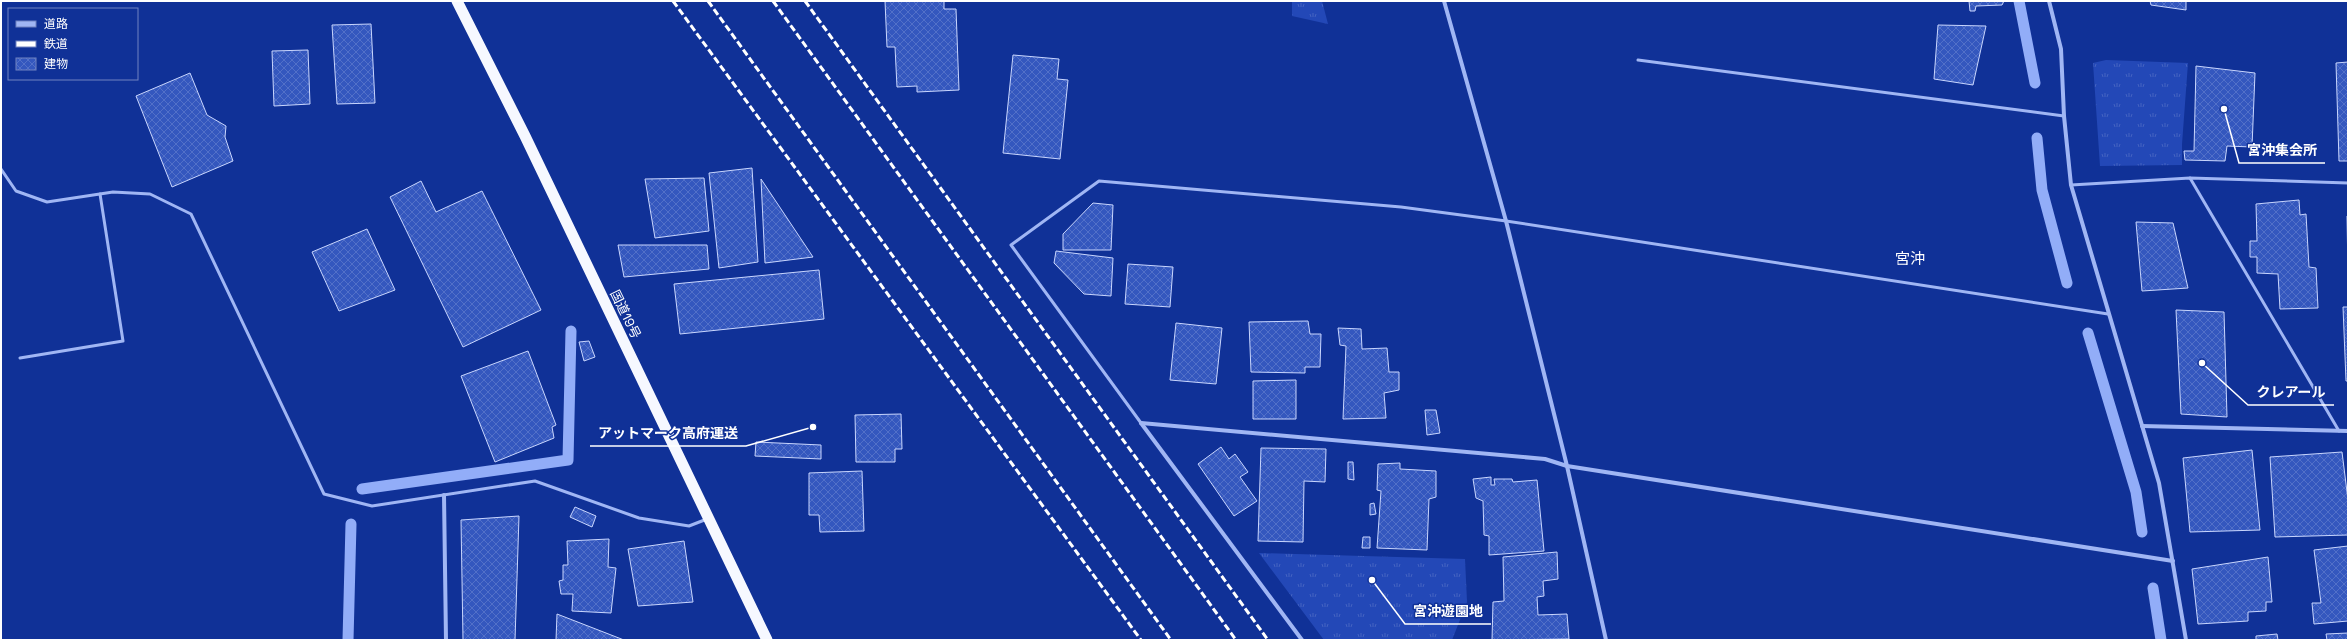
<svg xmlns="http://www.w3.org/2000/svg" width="2349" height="641" font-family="'Space Grotesk','Noto Sans JP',sans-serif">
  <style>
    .grass { fill: url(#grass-tufts) }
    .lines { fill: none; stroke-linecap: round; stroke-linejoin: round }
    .stream { stroke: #92adf8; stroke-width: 11 }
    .building { fill: url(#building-cross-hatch); stroke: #c9d6fe }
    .service { stroke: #a0b6f4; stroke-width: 3 }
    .minor { stroke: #a0b6f4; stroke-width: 4 }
    .trunk { stroke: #f6f8ff; stroke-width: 11 }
    .rail { stroke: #fff; stroke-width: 3; stroke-dasharray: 7 3; stroke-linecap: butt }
    .labels { text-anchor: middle; stroke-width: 3; stroke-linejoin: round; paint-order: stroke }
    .street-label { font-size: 13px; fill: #fff; stroke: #103197 }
    .quarter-label { font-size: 15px; fill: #fff; stroke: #103197 }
    .leader { fill: none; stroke: #fff; stroke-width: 1.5 }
    .callout-dot { fill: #fff; stroke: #103197; stroke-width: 1.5 }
    .callout-label { font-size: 14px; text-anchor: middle; font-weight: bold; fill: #fff; stroke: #103197; stroke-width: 3; stroke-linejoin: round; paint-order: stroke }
  </style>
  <defs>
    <pattern id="grass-tufts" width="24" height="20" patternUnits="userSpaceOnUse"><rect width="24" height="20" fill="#2348b7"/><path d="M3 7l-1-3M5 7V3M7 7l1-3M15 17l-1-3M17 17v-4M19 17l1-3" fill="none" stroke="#4463c2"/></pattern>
    <pattern id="building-cross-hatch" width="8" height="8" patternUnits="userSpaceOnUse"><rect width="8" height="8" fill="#3457be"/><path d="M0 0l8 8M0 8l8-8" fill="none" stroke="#5270c8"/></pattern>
  </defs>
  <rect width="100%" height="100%" fill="#103197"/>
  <!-- grass -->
  <g class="grass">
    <polygon points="1292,1 1322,1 1328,24 1292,16"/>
    <polygon points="2106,60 2188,63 2182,144 2182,165 2100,166 2093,63"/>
    <polygon points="1259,553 1465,559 1467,602 1452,640 1324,640"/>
  </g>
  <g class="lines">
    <!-- stream -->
    <g class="stream">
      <polyline points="2019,1 2035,83"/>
      <polyline points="2037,138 2042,190 2067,283"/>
      <polyline points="2088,333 2136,492 2142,532"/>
      <polyline points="362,489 568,460 571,331"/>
      <polyline points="2153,588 2161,640"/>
      <polyline points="348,640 351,524"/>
    </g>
  </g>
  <!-- building -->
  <g class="building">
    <polygon points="885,1 944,1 944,9 956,9 959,90 917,92 917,86 897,87 895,47 887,47"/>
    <polygon points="1969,1 2004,1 2002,5 1976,6 1975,11 1970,11"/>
    <polygon points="2150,1 2186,1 2186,10 2151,5"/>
    <polygon points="371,24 375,103 337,104 332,25"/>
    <polygon points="1938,25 1986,26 1973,85 1934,79"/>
    <polygon points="308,50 310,104 274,106 272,51"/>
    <polygon points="1013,55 1059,59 1057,79 1068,80 1060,159 1003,153"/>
    <polygon points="2348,62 2348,161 2339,161 2336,63"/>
    <polygon points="2196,66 2255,73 2252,147 2227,146 2225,161 2185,160 2184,151 2194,151"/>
    <polygon points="190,73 207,115 226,126 225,137 233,161 172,187 136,96"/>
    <polygon points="752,168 758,262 719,268 709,173"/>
    <polygon points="704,178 709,231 655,238 645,179"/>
    <polygon points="761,179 813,257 765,263"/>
    <polygon points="421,181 436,212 482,191 541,310 463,347 390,197"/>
    <polygon points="2299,200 2300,215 2306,214 2309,267 2316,268 2318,308 2280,309 2278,274 2257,273 2257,257 2250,257 2250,241 2257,241 2256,204"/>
    <polygon points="1093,203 1113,205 1111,250 1063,250 1063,234"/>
    <polygon points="2347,216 2348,216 2348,274"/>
    <polygon points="2136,222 2173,223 2188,288 2142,291"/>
    <polygon points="367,229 395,290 339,311 312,252"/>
    <polygon points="618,245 707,245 709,269 624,277"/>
    <polygon points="1056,251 1113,258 1111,296 1084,294 1054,263"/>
    <polygon points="1128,264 1173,267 1170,307 1125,304"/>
    <polygon points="819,270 824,319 680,334 674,284"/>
    <polygon points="2343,307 2348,307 2348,381 2346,381"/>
    <polygon points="2176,310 2224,312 2227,417 2181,414"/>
    <polygon points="1308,321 1310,334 1321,334 1320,367 1305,367 1305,373 1251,372 1249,322"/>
    <polygon points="1176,323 1222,328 1216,384 1170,380"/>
    <polygon points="1338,328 1361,329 1362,349 1387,348 1389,372 1399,372 1399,390 1384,393 1386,418 1343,419 1346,346 1340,345"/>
    <polygon points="589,341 595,357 584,361 579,342"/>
    <polygon points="528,351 556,425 552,427 554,438 495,462 461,376"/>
    <polygon points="1296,380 1296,419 1253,419 1253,381"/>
    <polygon points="1425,410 1436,410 1440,433 1427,435"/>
    <polygon points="901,414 902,449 895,449 895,462 856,462 855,415"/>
    <polygon points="756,442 821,445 821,459 755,456"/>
    <polygon points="1221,447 1229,459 1235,454 1248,472 1240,477 1257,501 1234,516 1198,464"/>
    <polygon points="1261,448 1326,449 1325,482 1304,481 1303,542 1258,541"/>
    <polygon points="2252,450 2260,530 2190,532 2183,458"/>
    <polygon points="2342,452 2348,500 2348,535 2275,537 2270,457"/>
    <polygon points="1348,462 1353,462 1354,480 1348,479"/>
    <polygon points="1400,463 1400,469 1436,471 1436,497 1429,499 1427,550 1377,548 1381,491 1377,490 1378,464"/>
    <polygon points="862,471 864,531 820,532 819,515 809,515 809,473"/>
    <polygon points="1491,477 1491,485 1495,485 1494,479 1512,479 1513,482 1537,480 1544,551 1489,555 1489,536 1484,535 1483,501 1476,498 1473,479"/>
    <polygon points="1374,503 1376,514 1370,515 1370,504"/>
    <polygon points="575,507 596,516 592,527 570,517"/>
    <polygon points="519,516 515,640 463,640 461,520"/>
    <polygon points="1363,537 1370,537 1370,548 1362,548"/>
    <polygon points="609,539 608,567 616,568 611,613 572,611 573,594 561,594 559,581 563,580 563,565 568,565 567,541"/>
    <polygon points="684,541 693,602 638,606 628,549"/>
    <polygon points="2348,546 2348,621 2314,624 2312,603 2321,603 2314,550"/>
    <polygon points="1557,552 1558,579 1543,581 1544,596 1537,597 1538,615 1567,614 1569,639 1492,640 1493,602 1504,601 1503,557"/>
    <polygon points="2268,557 2272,602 2266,602 2266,611 2248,612 2248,621 2198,624 2192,569"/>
    <polygon points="557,614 624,640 556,640"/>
    <polygon points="2348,633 2348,640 2327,640 2326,634"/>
    <polygon points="2277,634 2278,640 2256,640 2256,636"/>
  </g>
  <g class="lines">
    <!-- service -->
    <g class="service">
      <polyline points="1638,60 2064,116"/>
      <polyline points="1,169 16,191 47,202 113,192 150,194 191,214 324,494 372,506 535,481 639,518 689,526 707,519"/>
      <polyline points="2190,178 2339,431"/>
      <polyline points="2071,185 2190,178 2348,183"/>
      <polyline points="20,358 123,341 100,194"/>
      <polyline points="1141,423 1011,245 1099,181 1401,207 1506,221 2108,314"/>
    </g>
    <!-- minor -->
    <g class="minor">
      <polyline points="1444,1 1506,221 1567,466 1606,640"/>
      <polyline points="2049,1 2061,49 2064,116 2071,185 2159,483 2186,640"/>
      <polyline points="1141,423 1545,459 1567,466 2173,561"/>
      <polyline points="1141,423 1302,640"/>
      <polyline points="2142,426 2348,431"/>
      <polyline points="444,495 446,640"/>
    </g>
    <!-- trunk -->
    <polyline class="trunk" points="457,1 525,136 767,640"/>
    <!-- rail -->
    <g class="rail">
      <polyline points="673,1 1141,640"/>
      <polyline points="708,1 1171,640"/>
      <polyline points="773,1 1236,640"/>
      <polyline points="805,1 1268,640"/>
    </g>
  </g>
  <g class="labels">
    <!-- street labels -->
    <g class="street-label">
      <text transform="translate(626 314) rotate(64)" y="5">国道19号</text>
    </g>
    <!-- quarter labels -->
    <g class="quarter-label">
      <text x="1910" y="264">宮沖</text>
    </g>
  </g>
  <!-- callouts -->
  <path class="leader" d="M2224 109L2239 163H2325M2202 363L2248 405H2334M813 427L746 446H590M1372 580L1405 624H1491"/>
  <g class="callout-dot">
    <circle cx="2224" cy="109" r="4"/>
    <circle cx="2202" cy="363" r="4"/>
    <circle cx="813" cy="427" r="4"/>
    <circle cx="1372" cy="580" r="4"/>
  </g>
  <g class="callout-label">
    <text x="2282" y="155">宮沖集会所</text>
    <text x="2291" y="397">クレアール</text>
    <text x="668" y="438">アットマーク高府運送</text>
    <text x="1448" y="616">宮沖遊園地</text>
  </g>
  <!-- border -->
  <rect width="2349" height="641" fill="none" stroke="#ffffff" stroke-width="4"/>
  <!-- legend -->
  <rect x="8" y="8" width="130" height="72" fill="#103197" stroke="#7083c1"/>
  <rect x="16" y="21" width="20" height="6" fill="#a0b6f4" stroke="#7083c1"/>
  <text x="44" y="28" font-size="12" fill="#ffffff">道路</text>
  <rect x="16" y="41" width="20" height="6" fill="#ffffff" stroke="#7083c1"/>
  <text x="44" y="48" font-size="12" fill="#ffffff">鉄道</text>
  <rect x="16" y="58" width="20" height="12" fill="url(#building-cross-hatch)" stroke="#7083c1"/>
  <text x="44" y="68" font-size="12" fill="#ffffff">建物</text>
</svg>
